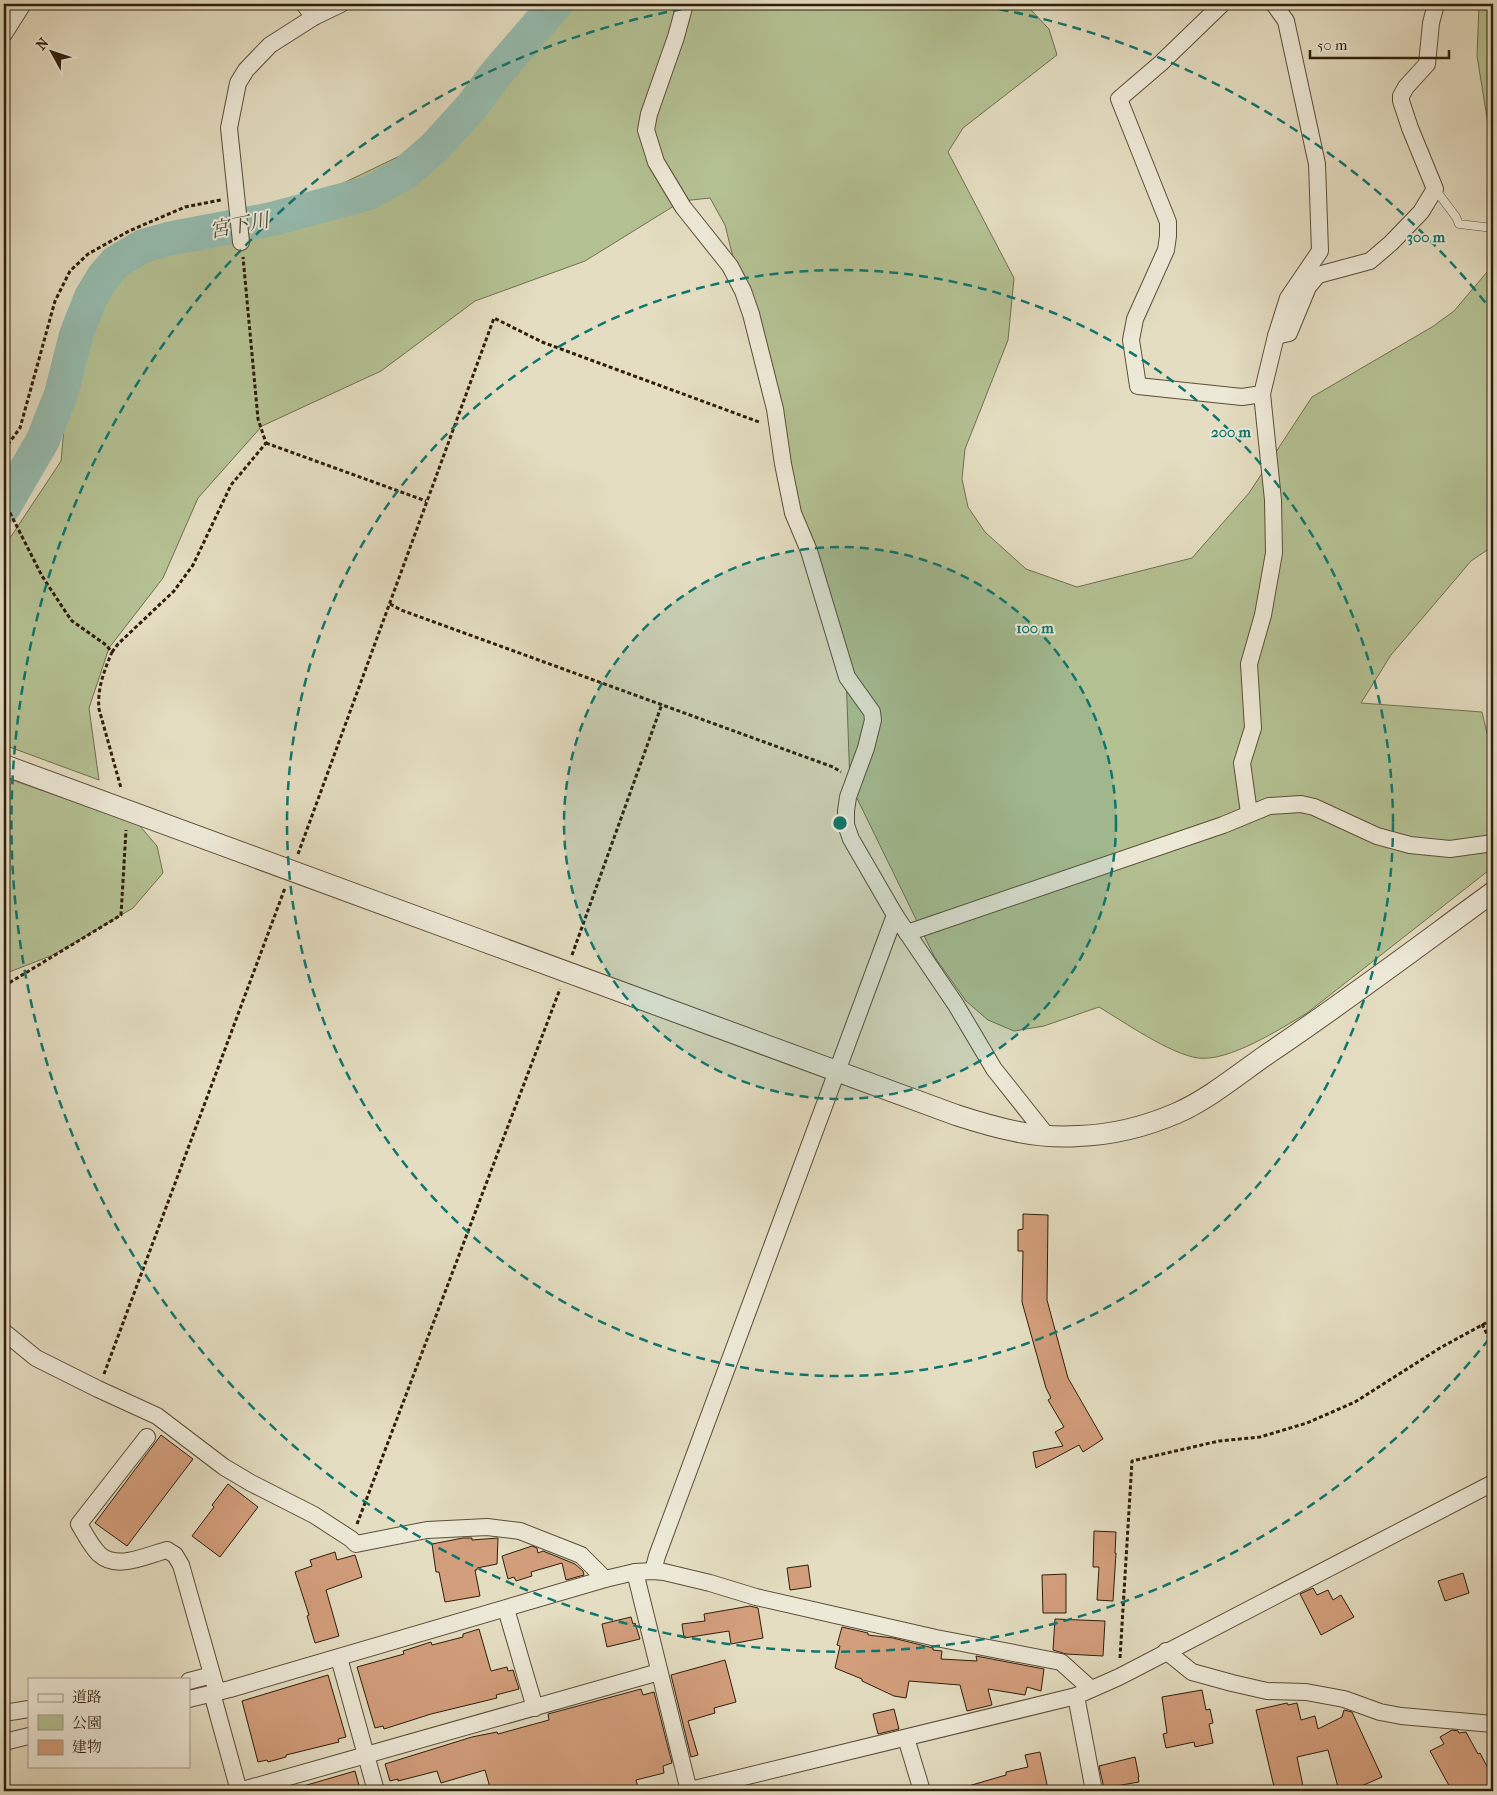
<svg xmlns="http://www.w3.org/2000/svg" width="1497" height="1795" font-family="'IM FELL French Canon','Noto Serif JP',serif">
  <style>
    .green { fill: #b4c193; stroke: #72704f }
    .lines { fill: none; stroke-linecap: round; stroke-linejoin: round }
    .river { stroke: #96bcaf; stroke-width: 34 }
    .building { fill: #d39e7c; stroke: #2f1e0b }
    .service-casing { stroke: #5c4e38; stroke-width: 9 }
    .minor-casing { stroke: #5c4e38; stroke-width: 18 }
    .tertiary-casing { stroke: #5c4e38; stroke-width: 22 }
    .path { stroke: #2f1e0b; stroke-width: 3; stroke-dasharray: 4 2.5; stroke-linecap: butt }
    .service { stroke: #ede9d7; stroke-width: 8 }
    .minor { stroke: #ede9d7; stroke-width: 16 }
    .tertiary { stroke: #ede9d7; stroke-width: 20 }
    .ring { fill: none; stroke: #0f766e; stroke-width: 2.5; stroke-dasharray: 9 6 }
    .labels { text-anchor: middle; stroke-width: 4; stroke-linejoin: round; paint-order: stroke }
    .water-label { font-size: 20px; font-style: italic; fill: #4e4d3c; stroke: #ede9d7 }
    .centre { fill: #0f766e; stroke: #ede9d7; stroke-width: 2.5 }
    .ring-label { font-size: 15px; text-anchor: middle; font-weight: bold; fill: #0f766e; stroke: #ede9d7; stroke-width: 4; stroke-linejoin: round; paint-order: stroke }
  </style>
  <rect width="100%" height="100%" fill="#e4ddc1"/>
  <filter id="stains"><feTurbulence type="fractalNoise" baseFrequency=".004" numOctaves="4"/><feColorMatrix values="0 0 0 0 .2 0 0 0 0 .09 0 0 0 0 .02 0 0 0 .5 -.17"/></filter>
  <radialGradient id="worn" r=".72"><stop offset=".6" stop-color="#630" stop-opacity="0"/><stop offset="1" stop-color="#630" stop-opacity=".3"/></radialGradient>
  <!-- green -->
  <g class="green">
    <path d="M576,4H1022L1029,8L1049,29L1057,55L963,128L948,152L1014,278L1008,340L965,449L962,479L968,507L985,532L1026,569L1077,587L1192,558L1249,493L1312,397L1432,327L1454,311L1493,265V546L1471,561L1391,655L1361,703L1482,712L1493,758V867L1307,1013C1280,1029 1229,1062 1198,1058C1170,1054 1124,1022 1099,1007L1044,1026L1014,1031L988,1020L966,1001L934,956L850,784L846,674L824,622L725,225L710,198L682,201L585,261L475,301L381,371L262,426L198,498L163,578L109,648L89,708L99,780L4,745V547L61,461L75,306L86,283L160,240L333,188L412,150L472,107L541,29Z"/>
    <polygon points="1479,4 1493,4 1493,155 1477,56"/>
    <polygon points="4,777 139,825 157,846 163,873 133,908 53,955 4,974"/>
  </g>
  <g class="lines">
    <!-- river -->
    <polyline class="river" points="4,507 43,440 61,394 76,335 91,297 103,277 116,262 143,246 168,239 272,219 369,193 405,173 434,148 473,105 494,76 556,4"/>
  </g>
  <!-- building -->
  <g class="building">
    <polygon points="1023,1214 1048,1215 1047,1300 1068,1378 1103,1439 1083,1452 1079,1445 1036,1468 1033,1452 1063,1446 1055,1432 1064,1427 1048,1400 1051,1398 1046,1388 1022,1302 1023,1251 1018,1251 1018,1230 1023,1229"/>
    <polygon points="161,1435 193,1459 127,1546 95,1523"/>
    <polygon points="228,1484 258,1507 220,1557 192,1536 214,1507 212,1505"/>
    <polygon points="1094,1531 1116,1532 1115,1553 1116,1553 1113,1601 1097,1600 1099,1567 1093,1567"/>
    <polygon points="463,1538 472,1538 472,1540 498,1538 497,1564 477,1568 477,1570 475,1570 480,1596 445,1602 439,1572 436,1572 432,1544"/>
    <polygon points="532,1546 537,1548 538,1553 543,1551 575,1564 583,1571 584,1575 566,1580 562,1563 531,1572 532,1576 516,1581 514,1577 508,1579 502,1556"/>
    <polygon points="335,1552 337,1560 355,1555 362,1577 326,1590 339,1636 315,1643 307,1616 309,1615 295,1572 312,1566 310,1560"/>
    <polygon points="808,1565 811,1587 790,1590 787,1568"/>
    <polygon points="1463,1573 1469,1593 1445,1601 1438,1581"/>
    <polygon points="1066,1574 1066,1613 1043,1613 1042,1575"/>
    <polygon points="1313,1588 1317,1595 1328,1590 1333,1600 1341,1595 1354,1617 1321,1635 1300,1594"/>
    <polygon points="750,1606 758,1608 763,1638 731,1644 729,1631 684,1638 682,1624 705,1621 704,1614"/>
    <polygon points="631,1617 633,1624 635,1623 640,1639 607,1647 602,1624"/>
    <polygon points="1055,1619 1105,1621 1103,1656 1066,1654 1053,1650"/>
    <polygon points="842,1627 868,1633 868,1635 893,1638 933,1648 933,1650 942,1651 941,1659 977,1661 976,1656 1044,1669 1041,1691 1027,1687 1025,1695 988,1689 992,1705 967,1711 960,1685 909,1681 906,1698 894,1696 862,1681 862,1679 835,1668 840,1646 837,1645"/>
    <polygon points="479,1629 491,1671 507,1667 508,1671 513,1670 519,1689 496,1695 497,1698 431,1714 384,1729 383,1726 375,1728 357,1667 404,1654 403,1651 431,1642 432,1645 463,1637 463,1634"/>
    <polygon points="725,1660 736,1702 714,1708 715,1713 688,1721 698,1755 691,1757 671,1675"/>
    <polygon points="328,1675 346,1737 338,1739 339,1742 286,1755 286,1757 268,1762 267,1760 258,1762 242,1701"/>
    <polygon points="641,1689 643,1695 654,1692 672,1763 663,1766 664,1773 636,1780 639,1791 491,1791 485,1770 441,1783 437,1771 398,1781 398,1779 390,1781 385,1764 472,1737 497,1732 498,1734 549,1720 548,1714"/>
    <polygon points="1202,1690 1206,1710 1210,1709 1213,1723 1209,1724 1213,1743 1195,1747 1194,1742 1166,1748 1163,1734 1167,1733 1162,1697"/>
    <polygon points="1287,1703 1288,1705 1297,1703 1301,1720 1315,1716 1318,1729 1342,1717 1344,1710 1352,1712 1382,1777 1350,1791 1339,1791 1328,1750 1297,1757 1303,1786 1275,1791 1256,1710"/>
    <polygon points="894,1709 899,1729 878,1734 873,1714"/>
    <polygon points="1452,1730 1458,1731 1459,1733 1466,1732 1478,1754 1480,1753 1492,1776 1488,1778 1493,1788 1493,1791 1452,1791 1430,1751 1444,1744 1440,1737"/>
    <polygon points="1040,1752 1048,1789 1039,1791 966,1791 965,1787 1006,1775 1006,1772 1028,1767 1025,1755"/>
    <polygon points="1135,1757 1139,1777 1138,1777 1139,1782 1104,1788 1099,1766"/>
    <polygon points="355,1771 360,1789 351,1791 300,1791 300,1787"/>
  </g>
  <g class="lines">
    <!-- service casing -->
    <g class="service-casing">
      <polyline id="service" points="1435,189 1456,217 1459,224 1493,228"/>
    </g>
    <!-- minor casing -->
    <g class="minor-casing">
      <g id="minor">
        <polyline points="304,4 314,17"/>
        <polyline points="685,4 676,37 649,114 646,130 656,162 683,207 730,266 743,291 751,314 775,409 783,464 793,513 809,551 847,677 872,712 873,720 866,748 848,797 846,811 846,825 851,839 895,915 956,1005 994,1069 1048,1137"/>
        <polyline points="1222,4 1161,63 1119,99 1168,222 1168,236 1166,250 1135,319 1131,340 1138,386 1242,397 1262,394 1276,336 1288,298 1320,251 1317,164 1286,21 1274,4"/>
        <polyline points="4,34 23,4"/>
        <polyline points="241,242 229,128 238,83 246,70 270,45 314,17 341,4"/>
        <polyline points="1276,336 1289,333 1308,287 1318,275 1370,261 1391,243 1421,212 1435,189 1410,128 1401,101 1401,96 1406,87 1427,64 1431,23 1436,4"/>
        <polyline points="1249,813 1242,763 1253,728 1249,664 1263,615 1274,553 1273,500 1262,394"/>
        <polyline points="907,933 1223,825 1269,806 1301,804 1314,807 1377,836 1410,845 1450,849 1493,843"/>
        <polyline points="4,1332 36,1358 98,1389 157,1416 224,1467 251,1483 314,1515 351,1539 356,1544 427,1530 487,1527 520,1531 581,1555 605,1579"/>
        <path d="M147,1437L79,1524C85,1534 91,1546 99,1554C117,1571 147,1555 167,1550L175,1555L181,1565L217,1692"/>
        <polyline points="653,1571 657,1556 895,915"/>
        <polyline points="635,1572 689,1791"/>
        <polyline points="506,1609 535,1708"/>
        <polyline points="1166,1651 1192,1672 1232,1683 1267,1691 1306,1692 1344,1699 1380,1712 1401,1716 1493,1724"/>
        <polyline points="339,1658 376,1791"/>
        <polyline points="189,1681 212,1675"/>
        <polyline points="212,1693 239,1791"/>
        <polyline points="1076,1696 1094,1791"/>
        <polyline points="189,1699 230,1689 605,1579 635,1572 653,1571 664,1572 710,1583 756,1597 936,1638 1061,1662 1091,1689"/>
        <polyline points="4,1713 29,1709"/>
        <polyline points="906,1738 922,1791"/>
        <polyline points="4,1742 29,1736"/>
        <polyline points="239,1791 659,1672"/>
        <polyline points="686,1791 1076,1696 1119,1677 1493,1483"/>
      </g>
    </g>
    <!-- tertiary casing -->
    <g class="tertiary-casing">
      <path id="tertiary" d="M4,765C321,882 639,998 956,1115C996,1128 1036,1139 1078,1136C1111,1135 1147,1126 1177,1113C1209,1099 1240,1073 1269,1053C1345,1002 1419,946 1493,892"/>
    </g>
    <!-- path -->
    <g class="path">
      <polyline points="266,443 426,501"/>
      <polyline points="4,450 20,428 55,301 70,271 88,254 129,231 185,207 221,200"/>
      <path d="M4,501L42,576L67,614L72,621L106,645L112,652C104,671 97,689 99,709L121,788"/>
      <polyline points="390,604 401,610 833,767 841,772"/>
      <polyline points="112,652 118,644 174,591 193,565 231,485 266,443 258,419 243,257"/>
      <polyline points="298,854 494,318 542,342 759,422"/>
      <polyline points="572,955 662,704"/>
      <polyline points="4,986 121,915 126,830"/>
      <polyline points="1482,1324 1493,1346"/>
      <polyline points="104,1374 285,888"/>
      <polyline points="357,1524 560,989"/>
      <polyline points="1120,1658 1132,1461 1219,1441 1260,1437 1307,1423 1355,1402 1440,1348 1493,1319"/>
    </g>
    <!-- service -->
    <use href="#service" class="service"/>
    <!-- minor -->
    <use href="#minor" class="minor"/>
    <!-- tertiary -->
    <use href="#tertiary" class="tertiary"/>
  </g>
  <!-- distance rings -->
  <circle cx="840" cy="823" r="276" fill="#0f766e" fill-opacity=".12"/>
  <g class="ring">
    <circle cx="840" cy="823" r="276"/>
    <circle cx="840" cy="823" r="553"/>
    <path d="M1489 1339A829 829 0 1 1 710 4M970 4A829 829 0 0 1 1489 307"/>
  </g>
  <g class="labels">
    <!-- water labels -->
    <g class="water-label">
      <text transform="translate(239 225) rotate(-11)" y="7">宮下川</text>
    </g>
  </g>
  <circle cx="840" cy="823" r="8" class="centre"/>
  <g class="ring-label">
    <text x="1426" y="242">300 m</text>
    <text x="1231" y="437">200 m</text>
    <text x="1035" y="633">100 m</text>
  </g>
  <!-- margin -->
  <rect width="1497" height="1795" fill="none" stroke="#e4ddc1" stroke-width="20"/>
  <rect x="5" y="5" width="1487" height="1785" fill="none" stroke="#2f1e0b" stroke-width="2.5"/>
  <rect x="10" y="10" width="1477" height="1775" fill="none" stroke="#2f1e0b"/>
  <!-- legend -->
  <rect x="28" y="1678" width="162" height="90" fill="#ede9d7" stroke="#a19885"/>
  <rect x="38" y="1694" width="25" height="8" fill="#ede9d7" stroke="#a19885"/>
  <text x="72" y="1702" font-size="15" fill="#2f1e0b">道路</text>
  <rect x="38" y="1715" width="25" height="15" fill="#b4c193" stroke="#a19885"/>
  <text x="72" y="1728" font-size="15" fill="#2f1e0b">公園</text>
  <rect x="38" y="1740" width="25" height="15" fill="#d39e7c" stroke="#a19885"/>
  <text x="72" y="1752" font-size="15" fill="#2f1e0b">建物</text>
  <!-- north arrow -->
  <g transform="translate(52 52) rotate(310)" stroke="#ede9d7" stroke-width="4" paint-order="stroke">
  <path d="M0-4L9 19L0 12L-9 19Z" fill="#2f1e0b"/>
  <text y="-8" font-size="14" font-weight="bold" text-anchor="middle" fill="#2f1e0b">N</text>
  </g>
  <!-- scale -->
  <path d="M1310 50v8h139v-8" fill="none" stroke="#2f1e0b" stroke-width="2.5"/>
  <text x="1317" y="50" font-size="15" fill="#2f1e0b" stroke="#ede9d7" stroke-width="4" paint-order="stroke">50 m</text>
  <rect width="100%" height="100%" filter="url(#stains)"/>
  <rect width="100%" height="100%" fill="url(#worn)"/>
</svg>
